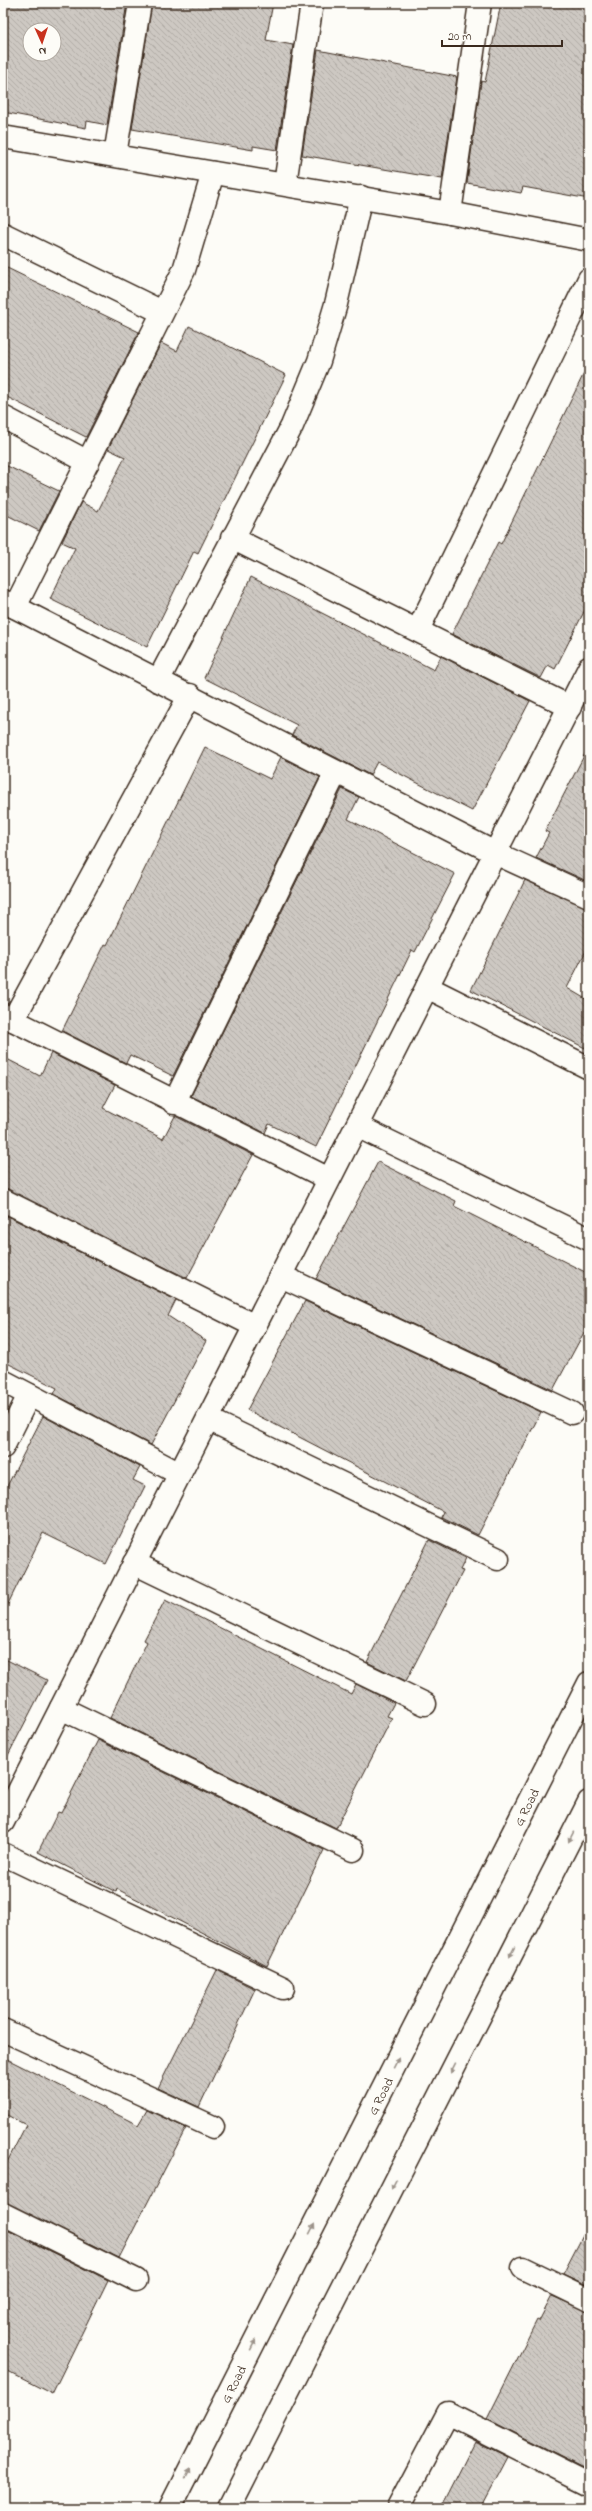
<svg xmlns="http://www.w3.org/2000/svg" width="592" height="2511" font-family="'Indie Flower',sans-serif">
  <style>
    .building { fill: url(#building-back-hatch); stroke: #3b2a1e; fill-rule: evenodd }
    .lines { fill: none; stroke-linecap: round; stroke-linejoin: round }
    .street-casing { stroke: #3b2a1e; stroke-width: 25 }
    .secondary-casing { stroke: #3b2a1e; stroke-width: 25 }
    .street { stroke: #fdfcf7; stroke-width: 22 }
    .secondary { stroke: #fdfcf7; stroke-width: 22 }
    .oneway { fill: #9c938a }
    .labels { text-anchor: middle; stroke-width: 3; stroke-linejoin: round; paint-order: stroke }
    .street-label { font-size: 13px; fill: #3b2a1e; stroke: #fdfcf7 }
  </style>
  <defs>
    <pattern id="building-back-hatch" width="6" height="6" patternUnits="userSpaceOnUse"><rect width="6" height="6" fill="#cdc8c2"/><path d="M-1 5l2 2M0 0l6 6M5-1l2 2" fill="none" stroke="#b1aca6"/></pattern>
  </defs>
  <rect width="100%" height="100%" fill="#fdfcf7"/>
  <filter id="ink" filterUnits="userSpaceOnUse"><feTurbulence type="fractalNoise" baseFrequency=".025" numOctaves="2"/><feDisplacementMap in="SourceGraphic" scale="8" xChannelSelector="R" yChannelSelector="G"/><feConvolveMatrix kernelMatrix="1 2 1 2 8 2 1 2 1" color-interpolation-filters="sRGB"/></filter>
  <g filter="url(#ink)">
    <!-- building -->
    <g class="building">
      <path d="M3,3H127L107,125L87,121L86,128L3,112ZM30,30H54V54H30Z"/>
      <polygon points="152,3 273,3 266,40 293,45 277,150 253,146 253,150 132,129"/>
      <polygon points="501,3 589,3 589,199 523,187 521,193 467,183 481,81 485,82"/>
      <polygon points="318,50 457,77 442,179 302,155"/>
      <polygon points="3,266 139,332 86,437 3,395"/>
      <polygon points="189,326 286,375 198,553 194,551 147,647 50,599 75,548 62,542 81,502 98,511 125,457 108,449 161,343 177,351"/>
      <polygon points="589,363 589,602 555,669 548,665 541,678 452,634 498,542 501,544"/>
      <polygon points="3,464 59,491 39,531 3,513"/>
      <polygon points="251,577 434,670 441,656 530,701 472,811 377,762 370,775 292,735 297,725 204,678"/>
      <polygon points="589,746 589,882 536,858 549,833 545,831"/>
      <polygon points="205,747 270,779 281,757 320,777 173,1076 130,1055 126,1063 62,1031 105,944 107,945"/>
      <polygon points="342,789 359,797 348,819 455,874 415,952 412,950 316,1147 269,1124 265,1133 191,1096"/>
      <polygon points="525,880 589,908 589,945 567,988 589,1001 589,1050 471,990"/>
      <polygon points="51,1053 115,1085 103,1108 163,1139 175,1116 253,1155 187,1278 3,1188 3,1057 40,1076"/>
      <polygon points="378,1162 456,1201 454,1206 589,1274 589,1323 553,1390 316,1279"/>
      <polygon points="3,1214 176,1300 168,1316 206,1341 151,1445 54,1394 57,1388 3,1361"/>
      <polygon points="305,1301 541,1412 478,1535 441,1517 444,1512 247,1410"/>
      <polygon points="43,1416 140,1467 133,1480 145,1486 106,1564 43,1533 3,1614 3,1494"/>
      <polygon points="429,1540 466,1558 460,1570 463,1571 406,1681 367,1662"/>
      <polygon points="165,1600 351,1694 356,1684 394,1703 387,1716 392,1718 336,1828 110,1718 147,1642 144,1640"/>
      <polygon points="3,1658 47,1680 3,1765"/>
      <polygon points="98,1740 324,1850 267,1966 117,1889 116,1892 38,1852 58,1812 61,1813"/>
      <polygon points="217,1970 255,1989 199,2107 158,2088"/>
      <polygon points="3,2057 138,2125 147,2110 186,2128 119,2258 3,2202 3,2170 26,2125 3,2113"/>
      <polygon points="589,2224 589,2286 563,2274"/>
      <polygon points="3,2228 108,2280 52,2394 3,2369"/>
      <polygon points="552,2296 589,2312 589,2470 487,2419 537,2320 539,2321"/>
      <polygon points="475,2441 508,2457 481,2508 441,2508"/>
    </g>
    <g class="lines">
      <!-- street casing -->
      <g class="street-casing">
        <g id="street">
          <polyline points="3,137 450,213 589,240"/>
          <polyline points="115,155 140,3"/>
          <polyline points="285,184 312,3"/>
          <polyline points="450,213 480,3"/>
          <polyline points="3,234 162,312"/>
          <polyline points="3,417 88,462"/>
          <polyline points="232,538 570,707"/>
          <polyline points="3,601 495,853 589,896"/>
          <polyline points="15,607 184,270 213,173"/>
          <polyline points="418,630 589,279"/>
          <polyline points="158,681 292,426 319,361 336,304 361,197"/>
          <polyline points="427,987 589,1068"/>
          <polyline points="3,1015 329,1179"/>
          <polyline points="13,1020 190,695"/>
          <polyline points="174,1103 336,772"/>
          <polyline points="357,1126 589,1239"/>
          <polyline points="3,1200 255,1326"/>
          <polyline points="281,1276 572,1413"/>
          <polyline points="3,1381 180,1474"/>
          <polyline points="208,1419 498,1559"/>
          <polyline points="3,1447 29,1395"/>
          <polyline points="134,1563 425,1704"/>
          <polyline points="61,1708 353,1850"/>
          <polyline points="3,1822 589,668"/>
          <polyline points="3,1854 283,1988"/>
          <polyline points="3,2030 213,2127"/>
          <polyline points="3,2214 136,2280"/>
          <polyline points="523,2268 589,2300"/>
          <polyline points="398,2508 448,2413 589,2484"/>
        </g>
      </g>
      <!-- secondary casing -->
      <g class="secondary-casing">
        <g id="secondary">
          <polyline points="170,2508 589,1683"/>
          <polyline points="229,2508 589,1802"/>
        </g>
      </g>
      <!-- street -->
      <use href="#street" class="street"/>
      <!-- secondary -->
      <use href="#secondary" class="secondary"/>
    </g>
    <!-- one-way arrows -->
    <defs><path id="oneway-solid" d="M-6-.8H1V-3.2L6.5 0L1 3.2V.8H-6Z"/></defs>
    <g class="oneway">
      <use href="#oneway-solid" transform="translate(571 1837) rotate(117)"/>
      <use href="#oneway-solid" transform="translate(512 1952) rotate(117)"/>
      <use href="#oneway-solid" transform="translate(396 2063) rotate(-63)"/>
      <use href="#oneway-solid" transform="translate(453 2068) rotate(117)"/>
      <use href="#oneway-solid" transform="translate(394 2184) rotate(117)"/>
      <use href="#oneway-solid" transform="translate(312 2229) rotate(-63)"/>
      <use href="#oneway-solid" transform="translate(253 2345) rotate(-63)"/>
      <use href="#oneway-solid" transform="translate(188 2473) rotate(-63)"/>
    </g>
  </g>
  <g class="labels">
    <!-- street labels -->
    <g class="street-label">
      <text transform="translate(526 1807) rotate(-63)" y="5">G Road</text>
      <text transform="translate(380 2096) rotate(-63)" y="5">G Road</text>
      <text transform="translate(233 2384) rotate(-63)" y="5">G Road</text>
    </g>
  </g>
  <!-- margin -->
  <rect width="592" height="2511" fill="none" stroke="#fdfcf7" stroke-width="16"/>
  <rect x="8" y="8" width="576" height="2495" fill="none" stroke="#3b2a1e" stroke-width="1.5" filter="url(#ink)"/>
  <!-- north arrow -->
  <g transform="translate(42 42) rotate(177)"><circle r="19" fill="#fdfcf7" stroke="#afa8a0"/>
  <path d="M0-3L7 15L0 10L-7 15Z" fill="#c8321e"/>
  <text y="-6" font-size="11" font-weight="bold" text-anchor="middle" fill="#3b2a1e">N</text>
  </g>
  <!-- scale -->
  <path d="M442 40v6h120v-6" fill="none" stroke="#3b2a1e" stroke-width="2"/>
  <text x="448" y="40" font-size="12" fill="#3b2a1e" stroke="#fdfcf7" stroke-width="3" paint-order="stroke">20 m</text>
</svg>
